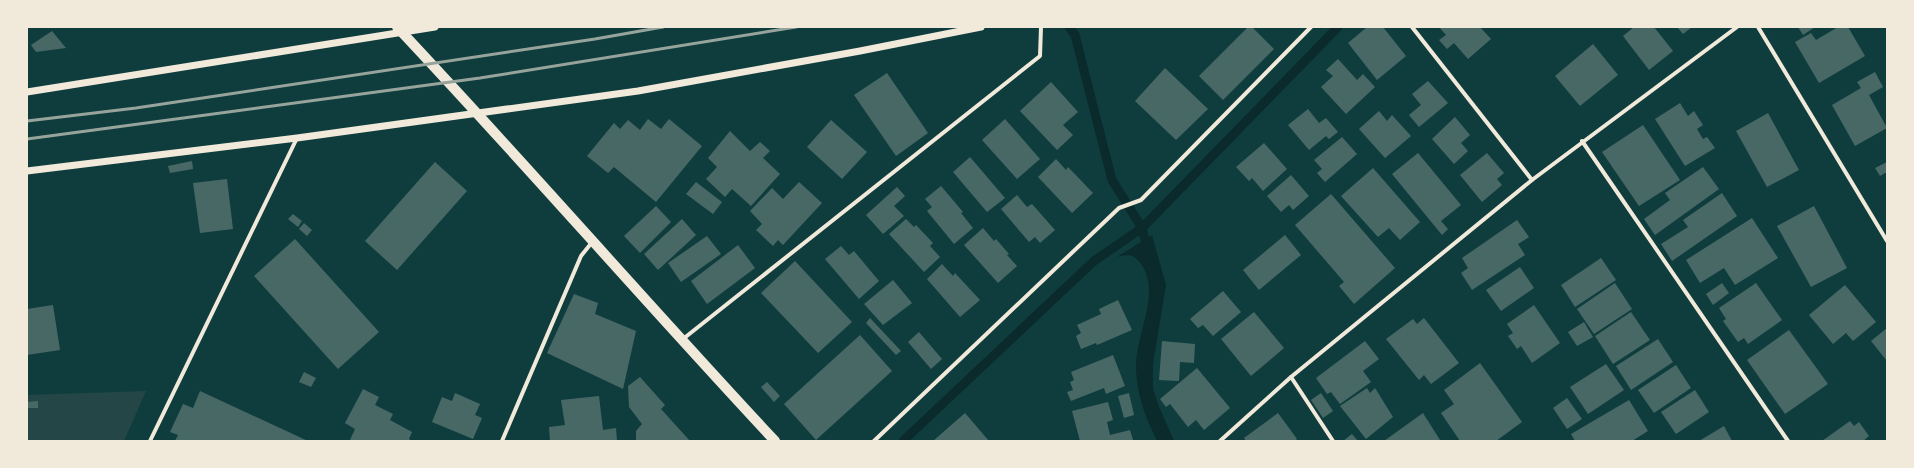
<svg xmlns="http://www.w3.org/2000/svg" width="1914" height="468" font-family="'Fira Sans Condensed',sans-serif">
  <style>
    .green { fill: #244646 }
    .water { fill: #0a2a2b }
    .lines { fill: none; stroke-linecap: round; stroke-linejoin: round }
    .stream { stroke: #0a2a2b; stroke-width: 9 }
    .building { fill: #486865 }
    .minor { stroke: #f1e9da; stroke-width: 4 }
    .tertiary { stroke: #f1e9da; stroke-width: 7 }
    .primary { stroke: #f1e9da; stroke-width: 10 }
    .rail { stroke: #97a49c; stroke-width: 3 }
  </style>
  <rect width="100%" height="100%" fill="#0f3d3e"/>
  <!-- green -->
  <polygon class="green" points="146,391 124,441 27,441 27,395"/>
  <!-- water -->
  <path class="water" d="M1152,235L1166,285L1153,364V388L1158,404L1174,441H1157C1145,415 1137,397 1136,368C1135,334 1162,294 1141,264C1134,254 1128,254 1117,257Z"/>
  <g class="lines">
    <!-- stream -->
    <g class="stream">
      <polyline points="1069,27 1075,35 1112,180 1142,228 1148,251"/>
      <polyline points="903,441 1094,261 1142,228 1338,27"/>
    </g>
  </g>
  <!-- building -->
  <g class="building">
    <polygon points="1248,27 1252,27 1274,49 1223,100 1199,76"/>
    <polygon points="1367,27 1383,27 1406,56 1377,80 1348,43"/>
    <polygon points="1439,27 1480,27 1491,39 1468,59 1454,43 1447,49 1439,40 1446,35"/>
    <polygon points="1634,27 1654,27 1673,51 1649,70 1623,36"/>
    <polygon points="1677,27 1692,27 1683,34"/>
    <polygon points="1798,27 1815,27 1803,35"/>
    <polygon points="1838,27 1848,27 1865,56 1819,83 1795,42 1811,33 1816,40"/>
    <polygon points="52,31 66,48 36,52 31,45"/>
    <polygon points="1593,44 1618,75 1580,106 1555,76"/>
    <polygon points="1338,59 1357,80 1363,74 1375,87 1346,114 1321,87 1333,76 1326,70"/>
    <polygon points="1165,68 1208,109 1176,140 1135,101"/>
    <polygon points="1875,72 1883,87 1869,95 1887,128 1855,146 1832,105 1861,88 1857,82"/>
    <polygon points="887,73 928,133 896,156 854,95"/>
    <polygon points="1428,81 1448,103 1419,127 1409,115 1421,105 1412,94"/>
    <polygon points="1051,82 1078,112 1063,125 1073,135 1057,150 1020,111"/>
    <polygon points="1680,103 1688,116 1694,111 1703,125 1697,129 1703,139 1707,137 1715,148 1685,166 1655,119"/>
    <polygon points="1308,109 1319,123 1326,118 1338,132 1329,139 1326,136 1309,150 1288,125"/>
    <polygon points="1379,111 1387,121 1392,115 1411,136 1385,158 1359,129"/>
    <polygon points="1768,113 1799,170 1767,187 1736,131"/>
    <polygon points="1455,117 1470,135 1461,143 1468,151 1454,164 1432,139"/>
    <polygon points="648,119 661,129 669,119 702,146 656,202 614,167 608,173 587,156 614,123 620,129 628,120 640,130"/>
    <polygon points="1005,119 1040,159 1017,179 982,140"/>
    <polygon points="831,120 867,152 842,179 807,147"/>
    <polygon points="1643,125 1680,180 1639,206 1602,152"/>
    <polygon points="730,131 750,151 760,142 770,151 763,158 780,174 751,206 732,189 725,197 706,179 717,167 708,158"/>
    <polygon points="1342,137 1357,154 1325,182 1317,173 1322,169 1314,160"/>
    <polygon points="1264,143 1287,169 1263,191 1252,178 1249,181 1236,167"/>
    <polygon points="1418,153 1461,205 1441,221 1448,229 1442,235 1392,174"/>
    <polygon points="1487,153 1504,173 1497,179 1502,185 1482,202 1460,175"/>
    <polygon points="970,157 1005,198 987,212 953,172"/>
    <polygon points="1056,159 1066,170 1068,167 1093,193 1072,213 1038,177"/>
    <polygon points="192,161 193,169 170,173 168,166"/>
    <polygon points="435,162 467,191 397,270 365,241"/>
    <polygon points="1887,162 1887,172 1880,176 1875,168"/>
    <polygon points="1703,167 1719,189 1655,235 1644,219 1670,200 1665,193"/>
    <polygon points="1373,168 1420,222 1400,240 1389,228 1378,237 1341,196"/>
    <polygon points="1291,175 1309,196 1293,210 1289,205 1281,212 1267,196"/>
    <polygon points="227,179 233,229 200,233 193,183"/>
    <polygon points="696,182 722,202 713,214 686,194"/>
    <polygon points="799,182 822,203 783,245 778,240 773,246 756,230 762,224 750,211 772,188 783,199"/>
    <polygon points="941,186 963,212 961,213 973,228 954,244 927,211 932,207 925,199"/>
    <polygon points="897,187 905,196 894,206 904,216 883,234 866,215"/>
    <polygon points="1722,193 1737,216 1672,261 1661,244 1688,227 1683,220"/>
    <polygon points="1331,194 1395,268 1354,304 1339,286 1344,282 1295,225"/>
    <polygon points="1017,195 1027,207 1032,204 1055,230 1040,243 1035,237 1029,242 1001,209"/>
    <polygon points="656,206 671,222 640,253 624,236"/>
    <polygon points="1814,206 1847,268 1811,287 1777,226"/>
    <polygon points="293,214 302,221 298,227 288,219"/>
    <polygon points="1752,218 1778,258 1735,285 1724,268 1700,283 1686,260"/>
    <polygon points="682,219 696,235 658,270 644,254"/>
    <polygon points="906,219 914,227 916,225 933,243 930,246 940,257 924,272 889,234"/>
    <polygon points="1517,220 1529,237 1518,244 1525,255 1472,290 1461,273 1468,268 1462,258"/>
    <polygon points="304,223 312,230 307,236 299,229"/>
    <polygon points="983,228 994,241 996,239 1009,254 1007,255 1017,266 998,283 964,245"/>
    <polygon points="1285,235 1301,255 1259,290 1243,270"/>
    <polygon points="707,236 721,254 681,282 668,263"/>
    <polygon points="295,239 379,332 338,369 254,276"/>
    <polygon points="738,245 755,268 707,304 691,281"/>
    <polygon points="841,246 849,255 854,251 879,281 859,299 825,259"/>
    <polygon points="1601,258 1616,280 1575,307 1561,285"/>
    <polygon points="795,261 852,322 818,353 761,293"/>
    <polygon points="942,264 953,276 955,273 980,300 960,317 927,279"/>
    <polygon points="1520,267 1534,288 1501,311 1486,290"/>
    <polygon points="893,280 912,303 883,325 864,304"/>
    <polygon points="1615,283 1632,309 1594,334 1577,309"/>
    <polygon points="1722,283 1729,293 1713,305 1706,294"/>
    <polygon points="1756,283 1782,320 1748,344 1744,338 1738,342 1723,321 1726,319 1719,308"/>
    <polygon points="1845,285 1876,322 1853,341 1846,333 1833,344 1809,315"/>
    <polygon points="1223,291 1241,312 1213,336 1203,325 1198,328 1190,319"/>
    <polygon points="574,294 598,303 595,314 636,331 623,389 547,353"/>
    <polygon points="1118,300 1132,330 1097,345 1096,343 1081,349 1076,336 1081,333 1077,325 1101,314 1099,309"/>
    <polygon points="53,305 60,350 27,355 27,309"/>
    <polygon points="1534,305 1560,343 1532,363 1521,346 1517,349 1508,336 1513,333 1507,324"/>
    <polygon points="1254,312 1284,348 1251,376 1221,339"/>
    <polygon points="1631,312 1650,340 1613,364 1595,336"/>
    <polygon points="870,318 901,351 896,355 866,323"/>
    <polygon points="1424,318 1459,363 1431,384 1424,375 1419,380 1386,339 1413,319 1417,324"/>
    <polygon points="1584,322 1593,337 1577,346 1568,332"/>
    <polygon points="1887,328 1887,361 1871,341"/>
    <polygon points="1789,330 1828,384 1785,414 1747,360"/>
    <polygon points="919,332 942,359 931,369 908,342"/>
    <polygon points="860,335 892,371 816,440 784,404"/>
    <polygon points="1658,339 1673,362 1631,390 1616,366"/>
    <polygon points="1162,341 1195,344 1194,363 1180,362 1179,381 1159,380"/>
    <polygon points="1365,341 1379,359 1363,371 1371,382 1340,404 1331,392 1327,394 1316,378"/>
    <polygon points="1113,355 1125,386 1106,394 1104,388 1071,401 1067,392 1073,390 1070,382 1074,380 1071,372"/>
    <polygon points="1480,363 1522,422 1496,441 1460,441 1441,413 1454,404 1444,390"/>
    <polygon points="1606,364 1624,390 1588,414 1570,387"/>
    <polygon points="1676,365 1691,388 1654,413 1638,390"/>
    <polygon points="1197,368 1230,408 1204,430 1196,420 1188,427 1170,404 1166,407 1160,399"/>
    <polygon points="304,372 316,378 311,387 299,382"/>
    <polygon points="640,377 665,405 661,409 690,441 636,441 636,431 642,424 629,407 628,386"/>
    <polygon points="767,382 780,396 774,402 761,387"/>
    <polygon points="1367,388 1370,393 1375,388 1393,417 1366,439 1340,406"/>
    <polygon points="363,389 379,397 375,405 393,414 390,420 412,432 409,439 412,441 350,440 355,429 345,423"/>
    <polygon points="1695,390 1709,412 1676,434 1661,412"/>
    <polygon points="200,391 308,441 175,441 178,435 170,432 183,404 193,408"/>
    <polygon points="455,393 480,404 475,415 482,418 473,439 432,422 442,397 452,401"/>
    <polygon points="1129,393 1134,415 1124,418 1118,396"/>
    <polygon points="1321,393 1333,411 1323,418 1311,400"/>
    <polygon points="599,396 603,430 616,428 617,441 550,441 549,427 565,425 561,400"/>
    <polygon points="1567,398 1582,419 1567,429 1553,408"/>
    <polygon points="1629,400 1648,431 1632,441 1575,441 1571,434"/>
    <polygon points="38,401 38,408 28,408 27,402"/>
    <polygon points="1108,402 1113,420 1107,422 1110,435 1130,430 1133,440 1080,441 1072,411"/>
    <polygon points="965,413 989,441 933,441"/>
    <polygon points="1278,413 1297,439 1295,441 1246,441 1244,438"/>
    <polygon points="1423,413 1440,440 1384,441"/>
    <polygon points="1850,421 1854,426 1859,422 1869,436 1863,441 1822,441"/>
    <polygon points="1724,426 1732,441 1699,441"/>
    <polygon points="1352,434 1358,441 1343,441"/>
  </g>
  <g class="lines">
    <!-- minor -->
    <g class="minor">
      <polyline points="1412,27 1532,180"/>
      <polyline points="1758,27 1887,241"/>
      <polyline points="1582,141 1788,441"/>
      <polyline points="683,339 1040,56 1041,27"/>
      <polyline points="1291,377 1333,441"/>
      <polyline points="150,441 297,138"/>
      <polyline points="502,441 581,256 593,241"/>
      <polyline points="874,441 1119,208 1141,200 1311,27"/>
      <polyline points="1220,441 1291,377 1532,180 1737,27"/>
    </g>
    <!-- tertiary -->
    <g class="tertiary">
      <polyline points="27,92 435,27"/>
      <polyline points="27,171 297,138 638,91 860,51 981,27"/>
    </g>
    <!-- primary -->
    <path class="primary" d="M397,27C525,163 647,304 775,441"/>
    <!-- rail -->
    <g class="rail">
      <polyline points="27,121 136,108 595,39 663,27"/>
      <polyline points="27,139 480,78 796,27"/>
    </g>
  </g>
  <!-- border -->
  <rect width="1914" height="468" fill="none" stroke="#f1e9da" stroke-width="56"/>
</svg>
